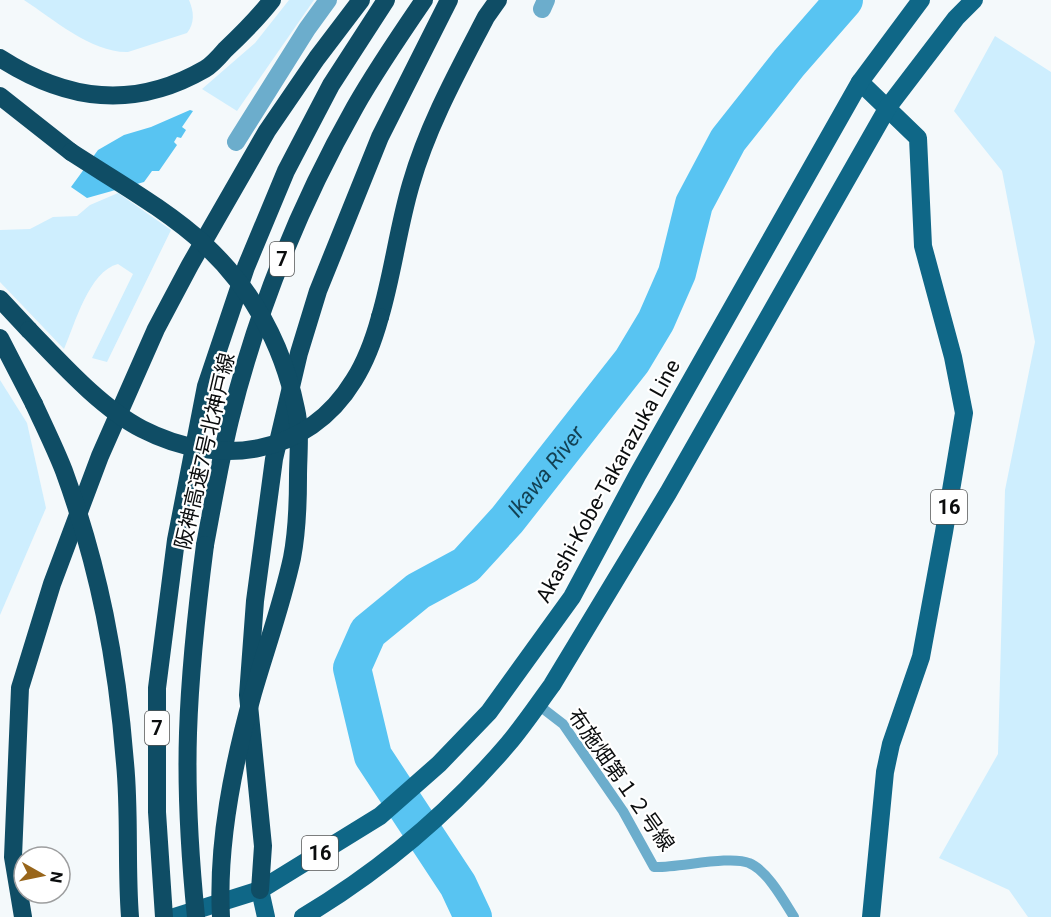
<svg xmlns="http://www.w3.org/2000/svg" width="1051" height="917" font-family="Roboto,'Noto Sans JP',sans-serif">
  <style>
    .green { fill: #ceeefe }
    .water { fill: #58c4f2 }
    .lines { fill: none; stroke-linecap: round; stroke-linejoin: round }
    .river { stroke: #58c4f2; stroke-width: 38 }
    .service { stroke: #6cadcc; stroke-width: 10 }
    .minor { stroke: #6cadcc; stroke-width: 18 }
    .primary { stroke: #0f6787; stroke-width: 18 }
    .motorway { stroke: #0f4d65; stroke-width: 18 }
    .motorway-bridge { stroke: #0f4d65; stroke-width: 18 }
    .labels { text-anchor: middle; stroke-width: 4.5; stroke-linejoin: round; paint-order: stroke }
    .shield { fill: #fff; stroke: #545656; stroke-width: 1.5 }
    .shield-label { font-size: 20px; font-weight: bold; fill: #0b0d0e }
    .street-label { font-size: 21px; fill: #0b0d0e; stroke: #fff }
    .water-label { font-size: 22px; font-style: italic; fill: #134255; stroke: #fff }
  </style>
  <rect width="100%" height="100%" fill="#f4f9fb"/>
  <!-- green -->
  <g class="green">
    <path d="M24,0H189C194,12 195,23 187,33L128,52C92,53 53,19 24,0Z"/>
    <polygon points="289,0 314,0 237,111 202,89 255,43"/>
    <polygon points="995,36 1051,72 1051,917 1028,917 1009,890 939,858 998,754 1005,490 1035,342 1002,171 954,111"/>
    <path d="M118,193L171,230L107,362L92,358L133,274L118,264C89,271 75,324 64,349L0,282V230L30,229L53,217L77,216L90,205Z"/>
    <polygon points="0,380 27,423 46,508 0,615"/>
  </g>
  <!-- water -->
  <polygon class="water" points="190,110 193,111 182,127 186,130 181,138 177,137 174,142 177,145 159,171 152,171 144,182 87,198 71,187 98,150 124,135 151,127"/>
  <g class="lines">
    <!-- river -->
    <path class="river" id="s1" d="M473,917L458,885L373,756L352,668L368,632L418,591L466,565L507,520L632,361L656,321L677,273L694,204L728,140L789,63L844,0"/>
    <!-- service -->
    <path class="service" d="M537,704L563,724L623,811L654,867C678,868 730,855 749,863C767,870 784,901 794,917"/>
    <!-- minor -->
    <g class="minor">
      <polyline points="542,9 546,0"/>
      <polyline points="236,142 307,29 328,0"/>
    </g>
    <!-- primary -->
    <g class="primary">
      <polyline points="860,82 918,138 923,246 953,357 964,413 944,532 921,657 891,744 885,772 871,917"/>
      <polyline points="260,890 266,917"/>
      <polyline points="174,917 260,890 380,816 439,764 489,712 572,597 638,474 860,82 921,0"/>
      <path d="M303,917C380,871 450,812 508,744C524,725 538,704 552,685L668,493L888,107L956,18L974,0"/>
    </g>
    <!-- motorway -->
    <g class="motorway">
      <path d="M0,58C67,101 134,110 205,69C212,65 219,57 225,50C242,34 258,18 272,0"/>
      <polyline points="0,96 71,152"/>
      <polyline points="0,299 29,330"/>
      <path d="M380,317C393,273 398,228 411,184C428,125 458,71 486,17L498,0"/>
      <polyline points="0,338 34,404"/>
      <path d="M205,545C213,503 220,461 230,420C257,311 300,204 355,107C376,70 400,35 424,0"/>
      <polyline points="260,890 263,846 248,695 255,601 274,459 299,353 318,291 380,137 449,0"/>
      <polyline points="23,917 13,857 20,688 52,584 100,456 156,329 190,265 267,131 317,58 361,0"/>
      <polyline points="164,917 157,812 157,688 176,540 206,386 246,267 286,171 331,85 386,0"/>
    </g>
    <!-- motorway-bridge -->
    <g class="motorway-bridge">
      <path d="M71,152C114,180 169,211 205,245C253,290 283,346 296,409C301,431 298,455 298,477C298,504 297,532 292,558C282,604 266,648 253,693C233,765 217,843 221,917"/>
      <path d="M29,330C61,363 101,408 142,429C218,468 307,457 354,380C366,361 374,339 380,317"/>
      <path d="M34,404C44,426 55,448 64,471C99,567 117,660 125,763C130,814 126,866 130,917"/>
      <path d="M196,917C190,857 186,794 188,733C190,670 197,607 205,545"/>
    </g>
  </g>
  <g class="labels">
    <!-- shield labels -->
    <g class="shield">
      <rect x="270" y="242" width="24" height="34" rx="4.5"/>
      <rect x="931" y="490" width="36" height="34" rx="4.5"/>
      <rect x="145" y="711" width="24" height="34" rx="4.5"/>
      <rect x="302" y="836" width="36" height="34" rx="4.5"/>
    </g>
    <g class="shield-label">
      <text x="282" y="266">7</text>
      <text x="949" y="514">16</text>
      <text x="157" y="735">7</text>
      <text x="320" y="860">16</text>
    </g>
    <!-- street labels -->
    <g class="street-label">
      <text transform="translate(205 451) rotate(-77)" y="7">阪神高速7号北神戸線</text>
      <text transform="translate(608 481) rotate(-61)" y="7">Akashi-Kobe-Takarazuka Line</text>
      <text transform="translate(621 780) rotate(55)" y="7">布施畑第１２号線</text>
    </g>
    <!-- water labels -->
    <g class="water-label">
      <text dy="8" stroke="none"><textPath href="#s1" startOffset="562">Ikawa River</textPath></text>
    </g>
  </g>
  <!-- north arrow -->
  <g transform="translate(42 875) rotate(99)"><circle r="28" fill="#ffffff" stroke="#9d9e9f" stroke-width="1.5"/>
  <path d="M0-4.5L10 22L0 15L-10 22Z" fill="#98651a"/>
  <text y="-9" font-size="16" font-weight="bold" text-anchor="middle" fill="#0b0d0e">N</text>
  </g>
</svg>
